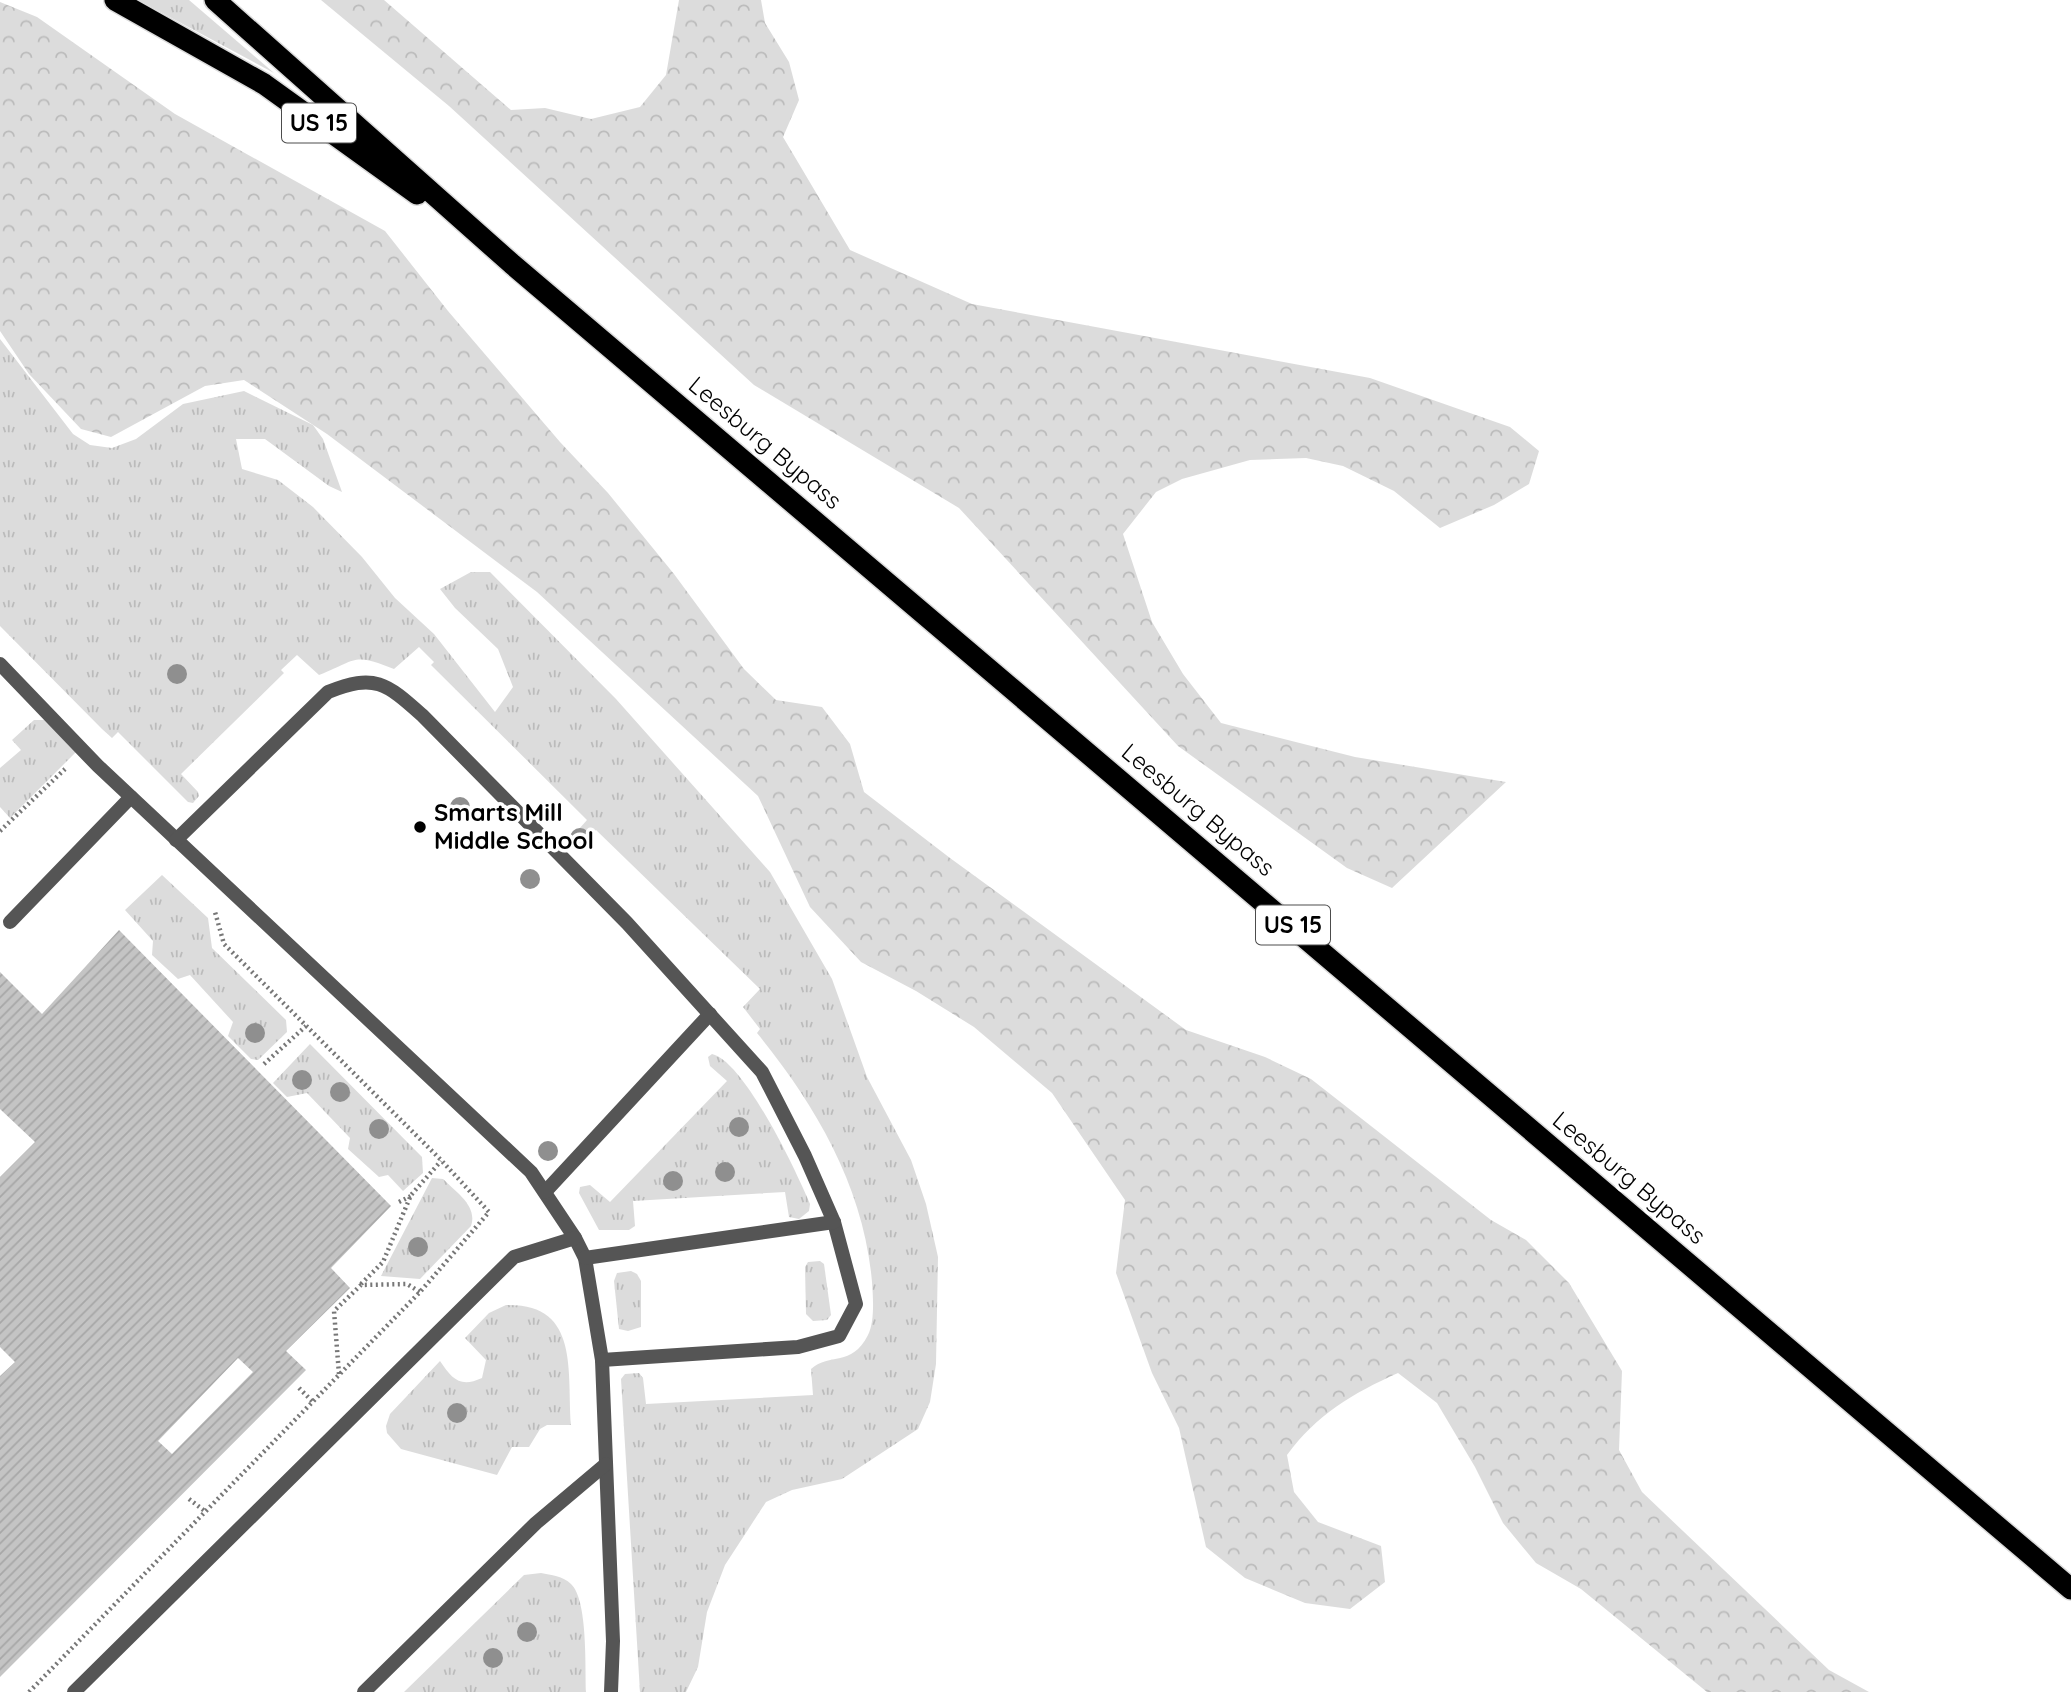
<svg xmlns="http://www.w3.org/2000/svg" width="2071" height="1692" font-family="Quicksand,sans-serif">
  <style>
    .grass { fill: url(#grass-tufts) }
    .forest { fill: url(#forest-crowns) }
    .building { fill: url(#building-hatch); fill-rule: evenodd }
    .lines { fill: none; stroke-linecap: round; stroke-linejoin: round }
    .highway-casing { stroke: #dbdbdb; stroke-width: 24 }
    .path { stroke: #777; stroke-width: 4.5; stroke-dasharray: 2 3.5; stroke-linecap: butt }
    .lane { stroke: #555; stroke-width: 14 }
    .highway { stroke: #000; stroke-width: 21 }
    .tree { fill: #8f8f8f }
    .poi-dot { fill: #000; stroke: #fff; stroke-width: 2.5 }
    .labels { text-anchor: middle; stroke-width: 7; stroke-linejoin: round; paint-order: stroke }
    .shield { fill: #fff; stroke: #4c4c4c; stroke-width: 2 }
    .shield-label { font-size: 23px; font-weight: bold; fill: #000 }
    .street-label { font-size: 24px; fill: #000; stroke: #fff }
    .poi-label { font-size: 24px; font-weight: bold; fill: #000; stroke: #fff; text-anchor: start }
  </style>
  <defs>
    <pattern id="grass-tufts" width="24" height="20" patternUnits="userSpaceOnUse" patternTransform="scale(1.75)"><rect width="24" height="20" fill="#dcdcdc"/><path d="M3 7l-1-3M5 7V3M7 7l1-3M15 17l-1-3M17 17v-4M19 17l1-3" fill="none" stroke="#bbb"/></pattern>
    <pattern id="forest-crowns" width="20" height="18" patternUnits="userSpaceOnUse" patternTransform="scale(1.75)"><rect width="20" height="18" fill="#dcdcdc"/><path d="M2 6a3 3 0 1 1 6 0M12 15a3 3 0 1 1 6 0" fill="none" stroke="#bbb"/></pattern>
    <pattern id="building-hatch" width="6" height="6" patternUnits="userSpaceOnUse" patternTransform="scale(1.75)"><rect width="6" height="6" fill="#c4c4c4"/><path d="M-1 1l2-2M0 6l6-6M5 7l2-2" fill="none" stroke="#a7a7a7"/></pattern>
  </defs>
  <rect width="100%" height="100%" fill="#fff"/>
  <!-- grass -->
  <g class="grass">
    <polygon points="138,0 189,0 274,73"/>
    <path d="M0,339L73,434L90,445L112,448L136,439L183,404L244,391L313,425L323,439L342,492L329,486L265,439H236L242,469L278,480L313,507L362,557L395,598L434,634L495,712L513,687L498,649L455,608L440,589L471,572H490L616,699L770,872L832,979L867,1077L911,1160L926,1204L938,1257L936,1364L930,1402L918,1429L842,1479L792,1490L766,1502L725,1565L707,1612L698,1667L686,1692H640L621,1379L625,1374L639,1373L643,1378L646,1404L813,1395L811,1369C830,1352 851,1368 868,1335C875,1321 873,1297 872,1282C864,1187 815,1104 757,1033L760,1029L743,1007L760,989L596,830L579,848L572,847L571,838L587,820L431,665L434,662L419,647L394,669C352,652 357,660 319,675L297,655L281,670L284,673L181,774L198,792L199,796L193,803L188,802L118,732L112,738L102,729L0,626Z"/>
    <polygon points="34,720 47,720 78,750 10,818 0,807 0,768 21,750 12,740"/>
    <polygon points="162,875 208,918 212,948 286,1020 287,1032 258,1060 251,1059 228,1036 233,1022 190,975 178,979 152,955 153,941 125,910"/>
    <polygon points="310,1044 422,1157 423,1173 403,1191 388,1175 379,1177 348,1149 350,1138 307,1093 287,1097 273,1083"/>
    <path d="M712,1054C745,1062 797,1173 810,1204L809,1211L799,1219L789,1217L785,1192L633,1201L635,1226L629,1230H599L579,1193L580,1187L590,1185L610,1202L727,1081L710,1066L708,1057Z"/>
    <path d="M432,1178L443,1179C456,1192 478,1206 471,1226L420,1279L381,1276Z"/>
    <polygon points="820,1261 824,1264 831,1315 827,1320 813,1321 806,1314 805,1267 808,1262"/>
    <polygon points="631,1271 637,1274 641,1281 641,1327 628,1331 619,1329 614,1281 617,1273"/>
    <path d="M506,1305C580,1303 567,1371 571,1425H547L540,1429L529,1447H512L497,1475L401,1449L387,1433L386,1426L390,1414L440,1361C452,1379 460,1388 482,1378L486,1360L465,1338L489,1313Z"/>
    <path d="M541,1573C551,1575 563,1576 571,1584C588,1600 585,1668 586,1692H404L524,1575Z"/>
  </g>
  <!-- forest -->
  <g class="forest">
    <polygon points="321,0 384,0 511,110 545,108 591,119 640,107 666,75 679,0 761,0 765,23 789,62 799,100 783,137 850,250 972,304 1370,378 1510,427 1539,451 1529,484 1494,505 1440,528 1394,491 1343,466 1306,458 1250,460 1182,479 1156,492 1123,534 1152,622 1183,674 1221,723 1355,757 1506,782 1392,888 1347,868 1178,746 959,508 754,385 449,106"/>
    <path d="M0,2L37,17L175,114L385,231L448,311L560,442L608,493L674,574L744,669L776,700L822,707L850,744L864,792L950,858L1186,1030L1265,1057L1311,1079L1491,1220L1526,1240L1569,1283L1622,1371L1619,1450L1642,1492L1829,1670L1869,1692H1707L1581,1589L1536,1563L1503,1523L1475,1467L1437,1403L1398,1373C1353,1393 1316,1415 1287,1455L1294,1492L1318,1522L1381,1546L1385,1582L1350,1609L1305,1603L1245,1578L1206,1547L1179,1428L1152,1373L1116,1273L1125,1200L1052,1093L974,1027L916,991L861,962L810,907L758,796L537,592L327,434L244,380L205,386L111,437L81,429L29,374L0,331Z"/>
  </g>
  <!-- building -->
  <path class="building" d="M119,930L391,1206L331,1268L350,1288L286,1351L306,1370L0,1677V1376L15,1362L0,1347V1177L35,1142L0,1109V972L42,1014ZM238,1358L253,1372L172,1454L158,1441Z"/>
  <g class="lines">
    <!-- highway casing -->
    <g class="highway-casing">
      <g id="highway">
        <polyline points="115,0 264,84 417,194"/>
        <polyline points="215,0 512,264 2071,1589"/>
      </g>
    </g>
    <!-- path -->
    <g class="path">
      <polyline points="0,831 65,769"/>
      <polyline points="264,1064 306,1026"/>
      <polyline points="399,1202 411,1196"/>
      <polyline points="361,1284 383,1262 411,1195 441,1161"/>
      <polyline points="339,1374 334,1311 361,1285 407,1284 420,1292"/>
      <polyline points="299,1388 313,1402"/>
      <polyline points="189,1499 206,1512"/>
      <polyline points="29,1692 420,1292 489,1212 441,1160 224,944 215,912"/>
    </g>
    <!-- lane -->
    <g class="lane">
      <polyline points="0,664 98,766 531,1172 575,1238 585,1258 602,1360 613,1641 611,1692"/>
      <path d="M176,840L328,692C375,673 386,683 422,715L627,923L762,1072L805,1156L834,1222L856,1304L839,1336L798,1347L602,1360"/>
      <polyline points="10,922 131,797"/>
      <polyline points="545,1192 710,1014"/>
      <polyline points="585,1258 834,1222"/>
      <polyline points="74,1692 514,1257 575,1238"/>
      <polyline points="364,1692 536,1523 606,1464"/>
    </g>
    <!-- highway -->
    <use href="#highway" class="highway"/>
  </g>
  <!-- trees -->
  <g class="tree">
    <circle cx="177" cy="674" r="10"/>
    <circle cx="460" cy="807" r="10"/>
    <circle cx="580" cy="838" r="10"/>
    <circle cx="530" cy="879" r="10"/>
    <circle cx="255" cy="1033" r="10"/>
    <circle cx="302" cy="1080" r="10"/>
    <circle cx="340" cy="1092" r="10"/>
    <circle cx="739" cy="1127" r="10"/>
    <circle cx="379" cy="1129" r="10"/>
    <circle cx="548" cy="1151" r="10"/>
    <circle cx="725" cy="1172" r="10"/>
    <circle cx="673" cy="1181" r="10"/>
    <circle cx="418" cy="1247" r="10"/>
    <circle cx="457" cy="1413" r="10"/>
    <circle cx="527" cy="1632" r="10"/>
    <circle cx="493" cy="1658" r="10"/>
  </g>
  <!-- markers -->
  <circle class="poi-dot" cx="420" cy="827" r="7"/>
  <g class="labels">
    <!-- shield labels -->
    <g class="shield">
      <rect x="282" y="103.5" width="74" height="39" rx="5"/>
      <rect x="1256" y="905.5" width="74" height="39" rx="5"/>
    </g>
    <g class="shield-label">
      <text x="319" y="131">US 15</text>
      <text x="1293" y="933">US 15</text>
    </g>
    <!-- street labels -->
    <g class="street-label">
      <text transform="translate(765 443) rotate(40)" y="8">Leesburg Bypass</text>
      <text transform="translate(1198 810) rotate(40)" y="8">Leesburg Bypass</text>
      <text transform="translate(1629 1178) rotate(40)" y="8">Leesburg Bypass</text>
    </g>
    <!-- poi labels -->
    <g class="poi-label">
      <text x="434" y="821">Smarts Mill<tspan x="434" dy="28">Middle School</tspan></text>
    </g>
  </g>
</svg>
